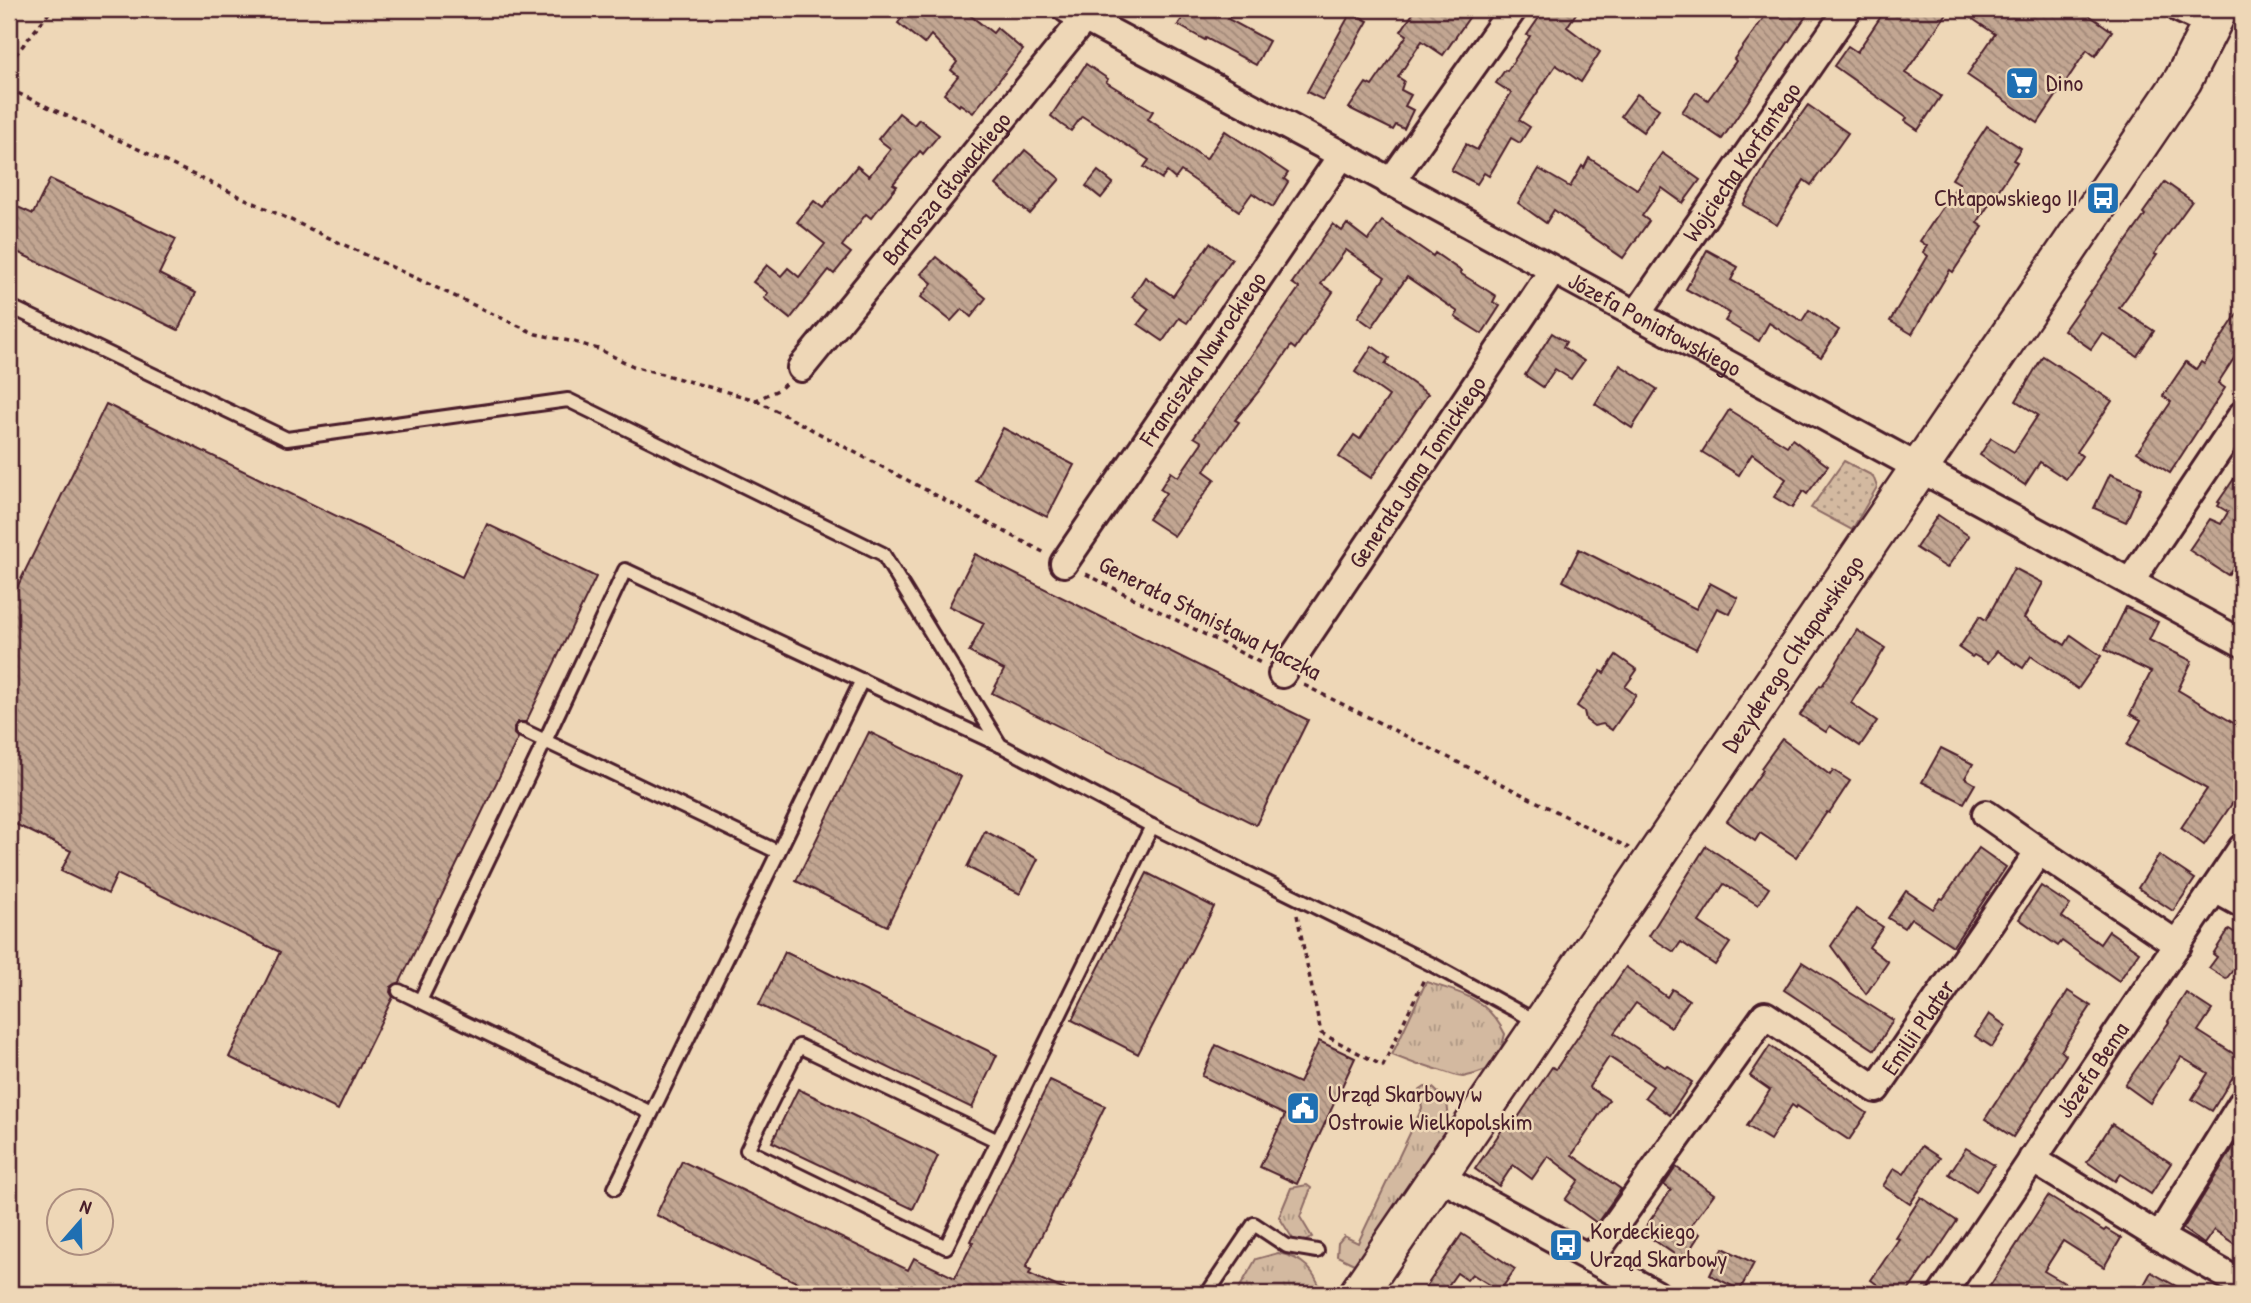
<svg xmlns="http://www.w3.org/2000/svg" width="2251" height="1303" font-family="'Patrick Hand',sans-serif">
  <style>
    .grass { fill: url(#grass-tufts); stroke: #8e6c66; stroke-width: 2 }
    .garden { fill: url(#garden-dots); stroke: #8e6c66; stroke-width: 2 }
    .building { fill: url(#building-back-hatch); stroke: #4a1f2b; stroke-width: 2 }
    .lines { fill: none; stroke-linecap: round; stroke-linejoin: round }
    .lane-casing { stroke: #4a1f2b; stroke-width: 18 }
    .street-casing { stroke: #4a1f2b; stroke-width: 32 }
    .secondary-casing { stroke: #4a1f2b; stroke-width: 42 }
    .path { stroke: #4a1f2b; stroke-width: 3.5; stroke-dasharray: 5 5; stroke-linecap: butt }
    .lane { stroke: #eed7b7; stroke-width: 12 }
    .street { stroke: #eed7b7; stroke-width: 26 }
    .secondary { stroke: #eed7b7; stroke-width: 37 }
    .labels { text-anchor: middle; stroke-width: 5; stroke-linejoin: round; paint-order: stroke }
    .poi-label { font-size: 24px; fill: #4a1f2b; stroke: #eed7b7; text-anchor: start }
    .street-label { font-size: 24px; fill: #4a1f2b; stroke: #eed7b7 }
  </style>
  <defs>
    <pattern id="grass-tufts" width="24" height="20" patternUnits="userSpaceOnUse" patternTransform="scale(1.75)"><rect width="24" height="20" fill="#d3b9a0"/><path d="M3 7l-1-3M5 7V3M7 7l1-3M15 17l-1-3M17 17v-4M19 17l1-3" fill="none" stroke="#ad9683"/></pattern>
    <pattern id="garden-dots" width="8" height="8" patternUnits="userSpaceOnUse" patternTransform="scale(1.75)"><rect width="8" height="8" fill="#d3b9a0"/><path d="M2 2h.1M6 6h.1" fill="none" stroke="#ad9683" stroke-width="1.8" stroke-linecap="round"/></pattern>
    <pattern id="building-back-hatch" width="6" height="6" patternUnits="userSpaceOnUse" patternTransform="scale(1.75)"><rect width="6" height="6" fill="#c2a692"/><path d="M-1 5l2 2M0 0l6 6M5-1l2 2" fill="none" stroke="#a08777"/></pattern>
  </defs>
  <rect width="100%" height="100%" fill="#eed7b7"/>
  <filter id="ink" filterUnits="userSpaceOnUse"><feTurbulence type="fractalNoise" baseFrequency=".0143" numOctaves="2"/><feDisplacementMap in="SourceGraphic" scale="14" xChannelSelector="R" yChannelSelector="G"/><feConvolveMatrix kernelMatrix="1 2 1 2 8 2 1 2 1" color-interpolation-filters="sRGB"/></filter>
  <g filter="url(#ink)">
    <!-- grass -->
    <g class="grass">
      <path d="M1426,982C1462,993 1487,998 1505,1034L1498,1061L1489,1069L1475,1074L1463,1077L1457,1076L1424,1065H1418L1392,1055Z"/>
      <polygon points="1425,1087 1433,1088 1447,1101 1450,1131 1437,1156 1431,1152 1360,1259 1354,1264 1337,1256 1338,1243 1344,1236 1358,1243 1422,1108 1419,1091"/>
      <polygon points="1307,1185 1311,1188 1300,1217 1312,1237 1304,1242 1293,1239 1279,1217 1291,1188"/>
      <path d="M1278,1253C1304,1258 1314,1270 1323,1294H1236L1256,1259Z"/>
    </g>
    <!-- garden -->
    <polygon class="garden" points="1844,461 1873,476 1877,487 1852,530 1811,508"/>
    <!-- building -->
    <g class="building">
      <polygon points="909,9 962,9 993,33 997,28 1023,50 973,113 960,104 959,106 944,94 958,76 951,70 957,62 931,35 924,44 898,23"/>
      <polygon points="1188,9 1236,9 1228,19 1269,41 1256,65 1206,38 1205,40 1178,25"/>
      <polygon points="1416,9 1475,9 1443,55 1422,41 1398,77 1404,81 1401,90 1411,95 1405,106 1413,110 1404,129 1396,125 1393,130 1349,108 1366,83 1372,86 1407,35 1401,31"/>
      <polygon points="1545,9 1579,9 1567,27 1600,52 1581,82 1556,65 1519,120 1530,127 1520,143 1511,138 1489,176 1484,173 1477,184 1451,170 1466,144 1477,150 1511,93 1496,83 1505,70 1507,71 1530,36 1527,35"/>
      <polygon points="1770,9 1811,9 1722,139 1682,112 1696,92 1708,100 1736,61 1734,59"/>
      <polygon points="1886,9 1950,9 1905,73 1941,96 1918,130 1905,121 1907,118 1834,66 1848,46 1857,52"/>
      <polygon points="1958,9 2080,9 2112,31 2095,56 2087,50 2038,123 1967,75 1995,34"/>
      <polygon points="1351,12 1368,21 1323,100 1307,92"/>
      <polygon points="1086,64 1108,79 1106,82 1153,111 1148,119 1206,159 1225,131 1288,173 1284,179 1288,182 1273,207 1252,193 1239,211 1181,171 1175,179 1167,172 1162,179 1144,167 1149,160 1082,116 1071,131 1062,125 1051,116"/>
      <polygon points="1637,94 1659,109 1643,132 1621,116"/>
      <polygon points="1808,105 1848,133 1811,185 1804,180 1777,225 1743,205 1771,157"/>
      <polygon points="899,113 914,125 919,119 939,135 923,154 920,151 893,184 897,186 871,218 866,214 842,246 851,253 834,274 829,270 790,319 764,298 768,293 753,282 767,265 781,276 788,268 799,277 825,244 797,222 814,201 823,208 857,166 869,176 891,149 878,139"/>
      <polygon points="1987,126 2021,148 2013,160 2017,162 1977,223 1983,227 1953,272 1950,270 1912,334 1890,321 1928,256 1923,252 1927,246 1920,241 1959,183 1952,179"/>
      <polygon points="1025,150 1060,179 1030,214 996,185"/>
      <polygon points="1662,153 1700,180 1683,203 1662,188 1642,216 1649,221 1623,258 1554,210 1546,223 1518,203 1539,169 1570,187 1582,166 1584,168 1589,158 1637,189"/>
      <polygon points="1098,171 1113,183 1101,198 1086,186"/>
      <polygon points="50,179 176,239 159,274 196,293 178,330 9,248 9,203 33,214"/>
      <polygon points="2165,182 2192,201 2154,254 2157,255 2119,308 2154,331 2137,356 2102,333 2091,349 2064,330 2145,215 2143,213"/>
      <polygon points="1382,221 1433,256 1435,253 1461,271 1460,273 1496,296 1493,302 1500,306 1482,334 1455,317 1458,312 1407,277 1372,327 1358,317 1385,277 1346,250 1321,284 1333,292 1295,349 1291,346 1259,391 1235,420 1239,422 1204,471 1215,479 1174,536 1148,519 1166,493 1160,489 1171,472 1178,477 1202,442 1194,437 1299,288 1292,283 1333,224 1342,231 1347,224 1368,240"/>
      <polygon points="1210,243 1232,259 1187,323 1179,318 1163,341 1138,324 1149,309 1132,297 1145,277 1173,296"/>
      <polygon points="1707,250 1738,267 1731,280 1802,321 1809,310 1839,330 1821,357 1769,323 1759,341 1725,321 1730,313 1686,289"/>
      <polygon points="936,257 986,298 971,317 962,309 951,321 921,297 932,283 921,274"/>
      <polygon points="2242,307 2242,346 2218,383 2225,388 2170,473 2137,452 2171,402 2163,396 2186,362 2196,369 2201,362 2204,364"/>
      <polygon points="1552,333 1566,342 1563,347 1584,361 1571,379 1555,369 1543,387 1525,375"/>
      <polygon points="1372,346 1389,358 1385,364 1428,394 1371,478 1339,457 1354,435 1360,439 1389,396 1355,372"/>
      <polygon points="2043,356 2112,401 2077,452 2082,456 2066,479 2040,462 2025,485 1980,455 1991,438 2014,452 2038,415 2016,401"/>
      <polygon points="1620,365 1657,389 1632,428 1595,404"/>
      <polygon points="106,404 462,577 487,524 596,577 526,722 518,722 514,727 514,734 518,738 400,982 391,987 390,992 393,997 338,1110 229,1057 280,952 117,874 108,894 61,871 71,851 9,821 9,604"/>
      <polygon points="1729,410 1787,446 1792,439 1828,466 1807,494 1803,491 1792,508 1774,497 1786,479 1752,454 1739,475 1702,452"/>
      <polygon points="1003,428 1074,465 1047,517 975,480"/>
      <polygon points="2242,467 2242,553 2228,575 2189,550 2210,519 2221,524 2228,512 2218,506 2220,503 2218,502"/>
      <polygon points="2110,474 2141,488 2126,522 2094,508"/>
      <polygon points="1938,515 1969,536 1947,568 1916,548"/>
      <polygon points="1579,549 1696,609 1710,583 1738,598 1730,614 1717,608 1696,649 1563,581"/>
      <polygon points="975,554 1308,720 1256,825 992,693 1004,670 969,652 984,623 949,606"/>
      <polygon points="2014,568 2043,583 2024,618 2065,645 2071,635 2101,656 2078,689 2031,656 2023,668 1997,651 1988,663 1974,655 1972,657 1959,648 1980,616 1986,620"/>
      <polygon points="2126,607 2158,622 2149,640 2192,661 2178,690 2242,728 2242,789 2204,845 2181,828 2207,789 2127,745 2141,720 2130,714 2151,672 2105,650"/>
      <polygon points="1857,630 1885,648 1851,703 1877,721 1860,746 1830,726 1826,732 1800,715 1820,685 1822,686"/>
      <polygon points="1616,655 1637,670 1625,687 1636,695 1612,730 1603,724 1594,726 1586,720 1584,711 1577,706 1601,671 1604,673"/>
      <polygon points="869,732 961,777 887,926 796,881"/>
      <polygon points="1782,739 1830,775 1833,770 1850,781 1829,813 1827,812 1796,857 1760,833 1755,841 1727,821 1763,770 1761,768"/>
      <polygon points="1941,748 1973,764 1965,778 1975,784 1964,803 1922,782"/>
      <polygon points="985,831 1038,859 1020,894 967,867"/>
      <polygon points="1706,846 1769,888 1758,905 1724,884 1699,922 1730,943 1715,965 1681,942 1674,952 1649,936"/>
      <polygon points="1979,848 2006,867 1953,946 1911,918 1904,928 1888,918 1906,891 1933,909 1941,898 1943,899"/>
      <polygon points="2159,855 2195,879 2173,911 2138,888"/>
      <polygon points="1147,873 1214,907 1138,1054 1072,1020"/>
      <polygon points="2041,886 2070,905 2062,917 2100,944 2109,931 2139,952 2119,981 2062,941 2058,946 2019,919"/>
      <polygon points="1856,909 1883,927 1869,947 1888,962 1866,994 1831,946"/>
      <polygon points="2229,929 2242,937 2242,959 2226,979 2209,968 2217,957 2213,954"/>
      <polygon points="785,952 997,1055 972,1108 759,1005"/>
      <polygon points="1802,962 1893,1020 1875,1050 1784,990"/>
      <polygon points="1626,967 1667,997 1672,989 1689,1000 1671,1027 1636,1003 1614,1033 1665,1067 1667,1065 1692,1082 1670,1115 1645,1097 1653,1086 1609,1057 1589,1087 1609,1100 1572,1155 1621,1189 1597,1223 1565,1200 1579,1180 1548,1156 1532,1179 1513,1165 1499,1186 1475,1169 1506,1124 1511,1128 1552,1067 1556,1069"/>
      <polygon points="2068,991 2091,1006 2061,1051 2066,1055 2013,1137 1985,1119"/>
      <polygon points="2186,993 2212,1010 2198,1031 2242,1059 2242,1062 2212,1111 2192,1099 2208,1073 2181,1057 2150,1103 2125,1085 2169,1022 2168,1021"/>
      <polygon points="1989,1014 2006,1026 1992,1047 1975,1036"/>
      <polygon points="1319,1041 1355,1058 1297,1184 1260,1167 1285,1115 1202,1076 1216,1045 1299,1083"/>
      <polygon points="1770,1046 1867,1113 1849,1140 1797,1106 1796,1108 1792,1105 1770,1140 1747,1126 1770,1090 1750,1076"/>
      <polygon points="1050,1080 1105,1106 1026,1267 1031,1270 1029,1274 1074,1294 821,1294 656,1215 682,1161 908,1270 914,1258 955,1278 973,1242 971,1241"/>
      <polygon points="798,1089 938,1156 913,1209 772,1142"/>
      <polygon points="2112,1124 2171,1163 2151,1194 2120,1174 2115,1181 2087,1162"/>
      <polygon points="2242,1133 2242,1249 2214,1230 2204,1244 2183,1229"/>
      <polygon points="1922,1146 1940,1158 1910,1204 1883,1186 1894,1168 1904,1174"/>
      <polygon points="1966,1148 1994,1165 1976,1192 1949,1174"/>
      <polygon points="1676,1167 1714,1194 1690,1227 1700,1234 1683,1260 1642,1232 1671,1190 1664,1185"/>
      <polygon points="2048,1196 2104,1231 2106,1229 2121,1238 2104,1267 2063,1241 2044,1271 2083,1294 2003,1294 1990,1286"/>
      <polygon points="1921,1197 1957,1221 1931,1260 1930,1259 1906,1294 1890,1294 1871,1280 1899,1239 1895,1237"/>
      <polygon points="1462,1234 1515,1269 1500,1291 1472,1274 1467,1280 1457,1273 1442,1294 1421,1294"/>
      <polygon points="1723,1248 1754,1263 1740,1290 1710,1275"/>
      <polygon points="2151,1272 2190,1294 2139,1294"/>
    </g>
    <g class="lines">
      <!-- lane casing -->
      <g class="lane-casing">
        <g id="lane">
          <polyline points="9,306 287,439 568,400 883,554 1000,745 1152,826 1431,964 1539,1023"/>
          <polyline points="522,730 778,852"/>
          <polyline points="399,991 651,1113"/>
          <polyline points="420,1001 545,741 625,570 1000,745"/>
          <polyline points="998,1141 799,1046 747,1150 946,1247 1152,826"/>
          <polyline points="615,1188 862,680"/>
          <polyline points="1207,1294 1254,1224 1287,1246 1317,1251"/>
        </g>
      </g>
      <!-- street casing -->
      <g class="street-casing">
        <g id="street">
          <path id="s1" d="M1067,9L1342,155L2242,643"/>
          <polyline points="2180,9 2212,24"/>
          <polyline points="1390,183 1513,9"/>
          <path id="s2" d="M1636,315L1848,9"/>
          <path id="s3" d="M801,368L1092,9"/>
          <path id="s4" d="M1064,563L1342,155"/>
          <polyline points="2130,582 2242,415"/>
          <path id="s5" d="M1282,674L1553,270"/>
          <polyline points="1986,814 2039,851"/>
          <polyline points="2215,889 2242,904"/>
          <polyline points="2032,1159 2159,1237 2242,1284"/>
          <polyline points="1438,1176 1656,1294"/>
          <polyline points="2159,1237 2242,1103"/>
          <path id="s6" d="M1591,1259L1765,1015L1876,1089L2039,851L2178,945"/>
          <path id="s7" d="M1942,1294L2242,848"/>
        </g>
      </g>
      <!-- secondary casing -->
      <g class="secondary-casing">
        <g id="secondary">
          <path id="s8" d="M1358,1294L2183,80L2219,9"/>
        </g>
      </g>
      <!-- path -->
      <g class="path">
        <polyline points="9,63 52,9"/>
        <polyline points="9,89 536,334 574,342 598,349 633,366 756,400 780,389 785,384"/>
        <polyline points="756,400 1045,553"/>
        <polyline points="1086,574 1263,664"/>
        <polyline points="1304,685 1629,848"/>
        <polyline points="1297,915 1321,1033 1383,1066 1424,979"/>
      </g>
      <!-- lane -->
      <use href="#lane" class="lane"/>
      <!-- street -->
      <use href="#street" class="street"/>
      <!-- secondary -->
      <use href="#secondary" class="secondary"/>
    </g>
  </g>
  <!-- icons -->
  <defs>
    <g id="supermarket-square" transform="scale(1.75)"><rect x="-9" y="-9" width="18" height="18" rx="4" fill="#1f6fb2" stroke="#eed7b7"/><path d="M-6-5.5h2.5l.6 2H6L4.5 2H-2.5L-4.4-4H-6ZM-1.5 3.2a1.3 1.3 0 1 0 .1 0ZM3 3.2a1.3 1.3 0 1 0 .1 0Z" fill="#fff"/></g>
    <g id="bus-square" transform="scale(1.75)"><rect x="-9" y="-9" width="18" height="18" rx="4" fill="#1f6fb2" stroke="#eed7b7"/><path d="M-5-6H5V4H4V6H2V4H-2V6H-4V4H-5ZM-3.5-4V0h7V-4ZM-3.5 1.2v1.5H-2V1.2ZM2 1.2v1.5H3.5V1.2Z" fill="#fff"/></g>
    <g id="civic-square" transform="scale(1.75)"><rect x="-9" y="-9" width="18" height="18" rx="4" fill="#1f6fb2" stroke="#eed7b7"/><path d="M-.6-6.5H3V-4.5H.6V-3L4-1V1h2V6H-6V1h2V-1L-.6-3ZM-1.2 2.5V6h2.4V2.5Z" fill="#fff"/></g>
  </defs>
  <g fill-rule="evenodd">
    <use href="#supermarket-square" x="2022" y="83"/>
    <use href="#bus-square" x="2103" y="198"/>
    <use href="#civic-square" x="1303" y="1108"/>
    <use href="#bus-square" x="1566" y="1245"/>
  </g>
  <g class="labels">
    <!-- poi labels -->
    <g class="poi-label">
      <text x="2046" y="91">Dino</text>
      <text x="2078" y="206" text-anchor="end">Chłapowskiego II</text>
      <text x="1328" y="1102">Urząd Skarbowy w<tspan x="1328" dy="28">Ostrowie Wielkopolskim</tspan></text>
      <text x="1590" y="1239">Kordeckiego<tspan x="1590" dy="28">Urząd Skarbowy</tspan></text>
    </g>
    <!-- street labels -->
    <g class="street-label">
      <text dy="8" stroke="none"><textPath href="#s2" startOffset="186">Wojciecha Korfantego</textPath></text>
      <text dy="8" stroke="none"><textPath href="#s3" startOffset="231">Bartosza Głowackiego</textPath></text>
      <text dy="8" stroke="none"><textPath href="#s1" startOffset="667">Józefa Poniatowskiego</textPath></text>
      <text dy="8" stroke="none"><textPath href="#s4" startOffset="247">Franciszka Nawrockiego</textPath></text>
      <text dy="8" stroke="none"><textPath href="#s5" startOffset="243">Generała Jana Tomickiego</textPath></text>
      <text transform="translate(1210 618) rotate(27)" y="8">Generała Stanisława Maczka</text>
      <text dy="8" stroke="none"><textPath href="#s8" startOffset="774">Dezyderego Chłapowskiego</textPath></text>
      <text dy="8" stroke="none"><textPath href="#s6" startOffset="508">Emilii Plater</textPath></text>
      <text dy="8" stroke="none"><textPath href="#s7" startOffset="270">Józefa Bema</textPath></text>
    </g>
  </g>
  <!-- margin -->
  <rect width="2251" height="1303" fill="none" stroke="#eed7b7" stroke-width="35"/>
  <rect x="18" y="18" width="2216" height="1268" fill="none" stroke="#4a1f2b" stroke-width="2.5" filter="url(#ink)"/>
  <!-- north arrow -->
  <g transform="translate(80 1222) rotate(20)"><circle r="33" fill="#eed7b7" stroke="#ac8d7f" stroke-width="2"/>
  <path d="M0-5L12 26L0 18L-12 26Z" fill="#1f6fb2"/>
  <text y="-10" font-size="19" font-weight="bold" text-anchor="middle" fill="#4a1f2b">N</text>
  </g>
</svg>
